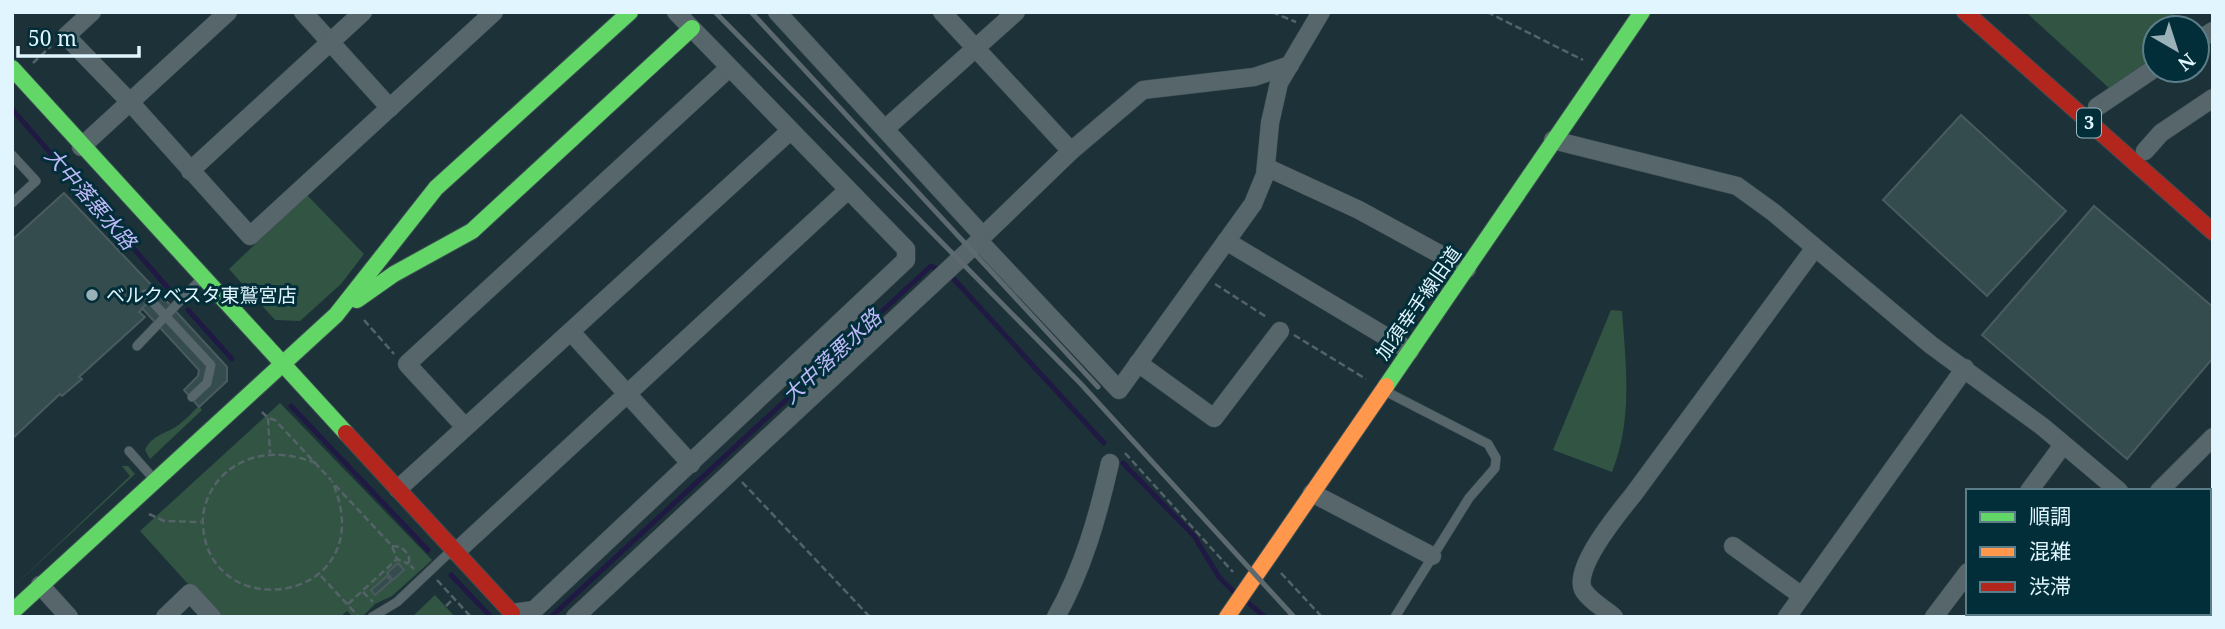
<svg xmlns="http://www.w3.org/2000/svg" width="2225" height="629" font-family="'Noto Serif','Noto Sans JP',serif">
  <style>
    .green { fill: #325442 }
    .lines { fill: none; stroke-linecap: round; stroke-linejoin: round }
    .stream { stroke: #201943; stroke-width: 5 }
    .building { fill: #354c4e; stroke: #495b5e; stroke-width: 2 }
    .lane-casing { stroke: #3d4e53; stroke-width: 10 }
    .street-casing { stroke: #3d4e53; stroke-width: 19 }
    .fast-casing { stroke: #3d4e53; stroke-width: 18 }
    .slow-casing { stroke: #3d4e53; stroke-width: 18 }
    .jam-casing { stroke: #3d4e53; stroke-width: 18 }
    .path { stroke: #546368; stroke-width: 2.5; stroke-dasharray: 7 3.5; stroke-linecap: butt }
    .lane { stroke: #56666a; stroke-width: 9 }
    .street { stroke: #56666a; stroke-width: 18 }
    .fast { stroke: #63d668; stroke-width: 16 }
    .slow { stroke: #ff974d; stroke-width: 16 }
    .jam { stroke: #b3261e; stroke-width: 16 }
    .rail { stroke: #5c6a6f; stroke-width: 5 }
    .poi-dot { fill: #9bb1b8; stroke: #022e3a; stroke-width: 2.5 }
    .labels { text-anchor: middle; stroke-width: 6; stroke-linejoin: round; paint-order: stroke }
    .shield { fill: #022e3a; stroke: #9db9c2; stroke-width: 2 }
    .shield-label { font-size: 18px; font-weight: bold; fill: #e0f5fd }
    .poi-label { font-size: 19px; fill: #e0f5fd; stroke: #022e3a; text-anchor: start }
    .street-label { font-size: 19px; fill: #e0f5fd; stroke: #022e3a }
    .water-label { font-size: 21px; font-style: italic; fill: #beb9f8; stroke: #022e3a }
  </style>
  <rect width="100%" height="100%" fill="#1c3238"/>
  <!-- green -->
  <g class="green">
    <polygon points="2030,12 2172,12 2189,28 2155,28 2155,60 2110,89 2028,14"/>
    <polygon points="307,195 364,254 341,284 300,321 275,320 229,269"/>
    <path d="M1611,310L1622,311C1626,366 1633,420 1612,472L1553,450Z"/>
    <polygon points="280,403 432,560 392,596 375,604 362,617 353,617 347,611 340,617 218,617 140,531"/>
    <path d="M199,406L202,410L150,459L145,450C152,435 165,434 177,426C185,421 192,412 199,406Z"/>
    <polygon points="122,466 128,466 135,474 12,588 130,476"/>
    <polygon points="435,595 455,617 412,617"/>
  </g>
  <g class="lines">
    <!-- stream -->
    <g class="stream">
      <polyline points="12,109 168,288"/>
      <polyline points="188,310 232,359"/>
      <polyline points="291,406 428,550"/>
      <polyline points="1123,463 1194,536 1219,577 1235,593"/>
      <polyline points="451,575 491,617"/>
      <polyline points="1246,601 1265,617"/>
      <polyline points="551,617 931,266 951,276 1104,443"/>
    </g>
  </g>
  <!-- building -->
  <g class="building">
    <polygon points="1961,115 2066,211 1987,296 1883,200"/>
    <polygon points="64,193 159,293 139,312 145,317 79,377 82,379 62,396 60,394 12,439 12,240"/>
    <polygon points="2094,206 2213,307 2213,358 2127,459 1982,335"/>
    <polygon points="159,293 227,367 227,381 199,407 184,390 198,376 199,370 142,308"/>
    <polygon points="398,563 404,570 393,580 387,573"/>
    <polygon points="387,576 391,581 375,595 371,590"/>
  </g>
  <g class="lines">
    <!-- lane casing -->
    <g class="lane-casing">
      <g id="lane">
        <polyline points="12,155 36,181 12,203"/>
        <polyline points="145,294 211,365 207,383 192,397"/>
        <polyline points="137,346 201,279"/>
        <polyline points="1385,391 1488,444 1496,458 1495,468 1469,498 1395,617"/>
        <polyline points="129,451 153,478"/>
        <polyline points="372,617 397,602 452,550"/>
      </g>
    </g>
    <!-- street casing -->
    <g class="street-casing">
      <g id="street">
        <polyline points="92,12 66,36 129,101 250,236 494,12"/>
        <polyline points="303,12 390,108"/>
        <polyline points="777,12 983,236 1071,151 1143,90 1254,77 1290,65"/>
        <polyline points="942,12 1071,151"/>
        <polyline points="2197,41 2213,31"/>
        <polyline points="2097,107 2155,68"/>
        <polyline points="885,129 1016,12"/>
        <polyline points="1553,140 1737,186 1773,212 1931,345 2043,427 2119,491"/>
        <polyline points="81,147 228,12"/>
        <polyline points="2145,151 2161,133 2213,98"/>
        <polyline points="1266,167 1359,210 1467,269"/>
        <polyline points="190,171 363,12"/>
        <polyline points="983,236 979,241 1119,390 1253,204 1265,175 1270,123 1279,83 1321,12"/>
        <polyline points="1226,241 1410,351"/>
        <polyline points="571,332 691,464"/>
        <polyline points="1138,363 1214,418 1280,331"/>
        <polyline points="465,427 407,364 729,68"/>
        <polyline points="398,489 790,131"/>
        <polyline points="2029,491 2063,445"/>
        <polyline points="2159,491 2213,437"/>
        <polyline points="1312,493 1432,556"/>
        <polyline points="1733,546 1802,596"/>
        <polyline points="456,552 848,190"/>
        <polyline points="2209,561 2213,564"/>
        <polyline points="40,585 69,617"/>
        <polyline points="512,613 534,610 906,260 906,249 676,12"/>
        <polyline points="165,617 190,593 212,617"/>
        <polyline points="575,617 979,241"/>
        <path d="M1056,617C1083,569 1098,516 1110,463"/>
        <path d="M1614,617C1605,609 1590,601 1584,591C1570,571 1620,511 1633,495L1814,249"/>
        <polyline points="1787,617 1965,368"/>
        <polyline points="1934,617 1968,572"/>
        <polyline points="2086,617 2088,613"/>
      </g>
    </g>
    <!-- fast casing -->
    <g class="fast-casing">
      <g id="fast">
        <polyline points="12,68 346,433"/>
        <polyline points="357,300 394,274 472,231 692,28"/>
        <polyline points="1386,386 1642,12"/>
        <polyline points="12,612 336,315 436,188 630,12"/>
      </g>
    </g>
    <!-- slow casing -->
    <g class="slow-casing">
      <polyline id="slow" points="1227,617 1386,386"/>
    </g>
    <!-- jam casing -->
    <g class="jam-casing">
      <g id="jam">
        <polyline points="1965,12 2213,232"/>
        <polyline points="346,433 512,613"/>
      </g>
    </g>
    <!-- path -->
    <g class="path">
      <polyline points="1272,12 1296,22"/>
      <polyline points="1487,12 1583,60"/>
      <polyline points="33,63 51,46"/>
      <polyline points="1215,284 1268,318"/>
      <polyline points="364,320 394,354"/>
      <polyline points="1294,335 1366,379"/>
      <polyline points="262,412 268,418 275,420 331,480"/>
      <polyline points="268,418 270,453"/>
      <polyline points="1125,453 1233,572"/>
      <path d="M316,463C286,452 256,450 229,470C213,482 201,505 203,526C210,629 385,602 332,481"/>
      <polyline points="742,482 870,617"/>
      <polyline points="335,485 392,546 397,559 409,564"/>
      <polyline points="149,514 164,521 201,522"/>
      <polyline points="392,546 401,547 409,555 409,564 414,569"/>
      <polyline points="1281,573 1322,617"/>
      <polyline points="321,576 359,617"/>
      <polyline points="437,580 471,617"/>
      <polyline points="363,592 373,602"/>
      <polyline points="348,604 397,559"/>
      <polyline points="446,606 454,598"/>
    </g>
    <!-- lane -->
    <use href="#lane" class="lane"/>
    <!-- street -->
    <use href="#street" class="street"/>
    <!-- fast -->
    <use href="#fast" class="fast"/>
    <!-- slow -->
    <use href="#slow" class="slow"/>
    <!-- jam -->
    <use href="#jam" class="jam"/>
    <!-- rail -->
    <g class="rail">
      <polyline points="715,12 1081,384 1294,617"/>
      <polyline points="751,12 1098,387"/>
    </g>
  </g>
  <!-- markers -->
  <circle class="poi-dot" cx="92" cy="295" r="7"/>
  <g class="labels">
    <!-- shield labels -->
    <rect class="shield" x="2077" y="108.5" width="24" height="29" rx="5"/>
    <g class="shield-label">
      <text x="2089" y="129">3</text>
    </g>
    <!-- poi labels -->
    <g class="poi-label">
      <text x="106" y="302">ベルクベスタ東鷲宮店</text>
    </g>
    <!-- street labels -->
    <g class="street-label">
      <text transform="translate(1418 303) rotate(-55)" y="7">加須幸手線旧道</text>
    </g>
    <!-- water labels -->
    <g class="water-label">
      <text transform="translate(90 199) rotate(49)" y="7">大中落悪水路</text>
      <text transform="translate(832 357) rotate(-43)" y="7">大中落悪水路</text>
    </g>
  </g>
  <!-- border -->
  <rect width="2225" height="629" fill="none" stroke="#e0f5fd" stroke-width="28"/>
  <!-- legend -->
  <rect x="1966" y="489" width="245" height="126" fill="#022e3a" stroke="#5b7e88" stroke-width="2"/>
  <rect x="1980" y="512" width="35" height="10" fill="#63d668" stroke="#5b7e88" stroke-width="2"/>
  <text x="2029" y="524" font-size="21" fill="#e0f5fd">順調</text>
  <rect x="1980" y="547" width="35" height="10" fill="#ff974d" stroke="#5b7e88" stroke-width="2"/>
  <text x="2029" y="559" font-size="21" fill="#e0f5fd">混雑</text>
  <rect x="1980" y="582" width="35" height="10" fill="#b3261e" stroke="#5b7e88" stroke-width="2"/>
  <text x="2029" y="594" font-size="21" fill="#e0f5fd">渋滞</text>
  <!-- north arrow -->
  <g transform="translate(2176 49) rotate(141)"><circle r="33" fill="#022e3a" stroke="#5b7e88" stroke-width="2"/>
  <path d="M0-5L12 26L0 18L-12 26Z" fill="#9bb1b8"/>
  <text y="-10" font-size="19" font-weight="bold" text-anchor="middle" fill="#e0f5fd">N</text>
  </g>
  <!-- scale -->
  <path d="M18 46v10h121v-10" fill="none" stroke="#e0f5fd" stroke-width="3.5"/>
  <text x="28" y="46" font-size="21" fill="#e0f5fd" stroke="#022e3a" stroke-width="5" paint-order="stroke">50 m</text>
</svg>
